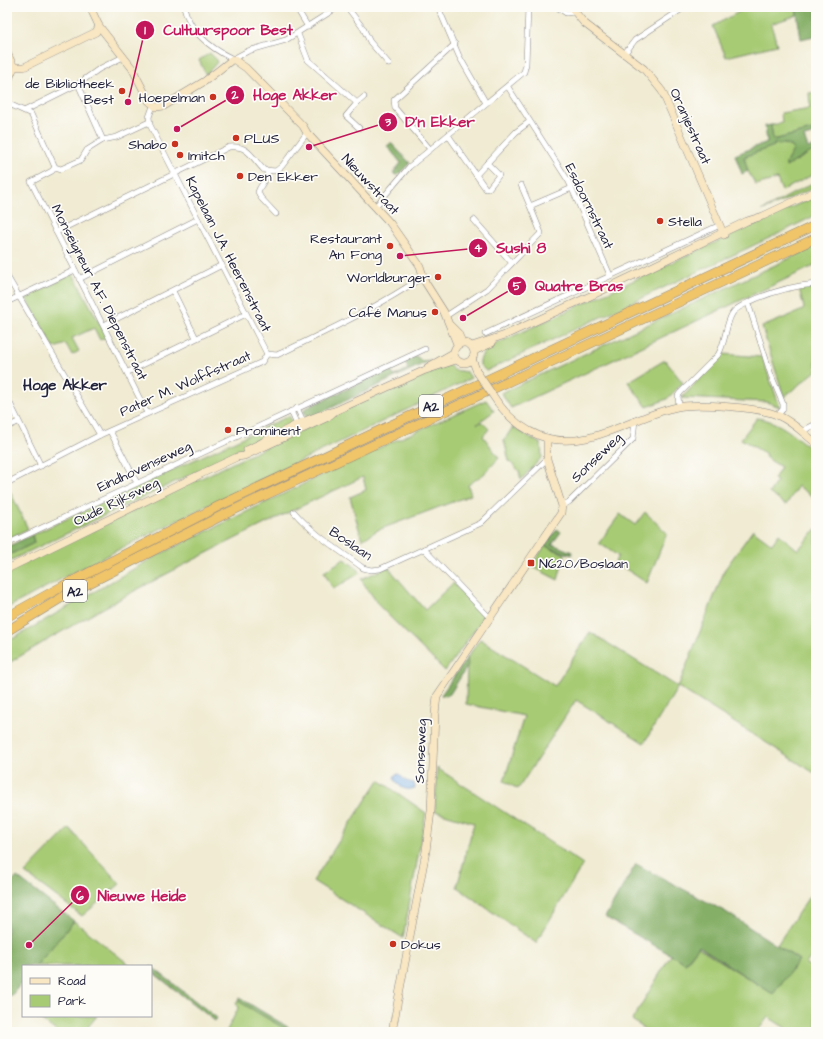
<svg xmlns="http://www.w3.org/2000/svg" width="823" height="1039" font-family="'Architects Daughter',sans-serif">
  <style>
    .green { fill: #a7cb75; stroke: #647658 }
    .forest { fill: #85af66; stroke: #546850 }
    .water { fill: #76ade5; stroke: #4c6890 }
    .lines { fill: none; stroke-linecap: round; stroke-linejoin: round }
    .street-casing { stroke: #898686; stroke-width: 6 }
    .secondary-casing { stroke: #898686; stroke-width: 8 }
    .highway-casing { stroke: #898686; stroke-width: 10 }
    .street { stroke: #fff; stroke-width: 5 }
    .secondary { stroke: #f9e7c3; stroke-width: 7 }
    .highway { stroke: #f0c469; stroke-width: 9 }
    .secondary-bridge-casing { stroke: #898686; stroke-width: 8; stroke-linecap: butt }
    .secondary-bridge { stroke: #f9e7c3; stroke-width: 7 }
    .poi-dot { fill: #c8321e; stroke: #fdfcf7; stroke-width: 1.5 }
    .labels { text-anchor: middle; stroke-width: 3.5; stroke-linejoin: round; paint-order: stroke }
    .shield { fill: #fdfcf7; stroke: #646373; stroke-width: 1 }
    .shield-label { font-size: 13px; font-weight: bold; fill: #22223b }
    .poi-label { font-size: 14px; fill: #22223b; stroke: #fdfcf7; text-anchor: start }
    .street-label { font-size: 14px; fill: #22223b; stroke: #fdfcf7 }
    .neighbourhood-label { font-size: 15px; font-weight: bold; fill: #22223b; stroke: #fdfcf7 }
    .leader { fill: none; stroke: #c2185b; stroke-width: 1.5 }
    .callout-dot { fill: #c2185b; stroke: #fdfcf7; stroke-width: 1.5 }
    .mark-label { font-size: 12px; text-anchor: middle; font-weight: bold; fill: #fff }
    .callout-label { font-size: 15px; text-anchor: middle; font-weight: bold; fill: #c2185b; stroke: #fdfcf7; stroke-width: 3.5; stroke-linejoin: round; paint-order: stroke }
  </style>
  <rect width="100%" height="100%" fill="#fdfcf7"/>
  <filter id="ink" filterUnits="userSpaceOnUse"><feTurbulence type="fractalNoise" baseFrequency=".025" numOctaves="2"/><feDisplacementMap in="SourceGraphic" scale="8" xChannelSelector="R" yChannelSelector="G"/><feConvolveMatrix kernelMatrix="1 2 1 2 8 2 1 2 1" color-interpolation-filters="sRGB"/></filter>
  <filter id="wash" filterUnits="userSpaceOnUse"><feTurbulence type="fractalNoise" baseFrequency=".012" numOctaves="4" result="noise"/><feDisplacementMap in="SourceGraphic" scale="16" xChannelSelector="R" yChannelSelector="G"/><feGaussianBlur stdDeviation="0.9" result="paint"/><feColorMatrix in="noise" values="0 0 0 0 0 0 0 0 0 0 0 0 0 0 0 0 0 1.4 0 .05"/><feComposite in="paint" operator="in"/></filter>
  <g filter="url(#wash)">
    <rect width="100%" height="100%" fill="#f0ebd2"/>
    <!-- green -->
    <g class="green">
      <polygon points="748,7 796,7 797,15 771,24 777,45 726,57 713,26"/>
      <polygon points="210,53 218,61 206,75 199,60"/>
      <polygon points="816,92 816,129 773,140 771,125 782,123 781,113 810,108 809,93"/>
      <path d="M781,143L793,148C793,155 785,159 786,167L816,149V173L782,191L777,179L756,185L746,168L744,157L774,146V144Z"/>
      <polygon points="816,181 816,187 761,211"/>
      <polygon points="816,196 816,215 780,233 486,371 480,365 480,360 484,352 483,350"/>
      <polygon points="816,246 816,265 511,408 501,393"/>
      <polygon points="73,274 107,337 100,340 94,328 72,338 79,351 72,355 66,344 54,348 26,298"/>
      <polygon points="816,287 816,371 784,397 762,327 803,310 804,308 799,288"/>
      <polygon points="722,354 762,357 780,407 767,402 682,398"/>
      <polygon points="665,360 683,383 667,399 647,407 628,382"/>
      <path d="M449,365L454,370L467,372L471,378C317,455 159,525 7,608V571C97,527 187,485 277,442C334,415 390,386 449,365Z"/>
      <path d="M486,400L494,411L477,424L482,422L489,429L483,436L499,458L484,474L468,485L471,495L378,530L362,540L350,497L366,490L363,477C241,534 122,594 7,664V642L156,556L363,455Z"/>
      <polygon points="289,416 292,421 292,426 7,562 7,556 32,544 34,542 32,535"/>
      <path d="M757,418C781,421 799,439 816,454V499L798,486L786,505L769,493L777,481L774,479L781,467L765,457L766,454L741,439Z"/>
      <polygon points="513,427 541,444 542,457 521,480 519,471 509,461 504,440"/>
      <polygon points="7,485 28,529 7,539"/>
      <polygon points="645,512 667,533 647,583 615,562 618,556 599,543 620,514 635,525"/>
      <polygon points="816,529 816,774 678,687 644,743 576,700 518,789 504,781 524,716 466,704 467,658 480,639 555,686 590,632 678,687 725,569 753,530 772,544 779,534 798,550"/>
      <polygon points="545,546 565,554 558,580 531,566"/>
      <polygon points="344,559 358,569 360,573 333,589 324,572"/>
      <polygon points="388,567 425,610 453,583 484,617 445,671 381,608 362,581 361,579"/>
      <polygon points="437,768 583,864 536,943 457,887 474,823 435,811"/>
      <polygon points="379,780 426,813 403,938 313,881"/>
      <polygon points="69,828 120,884 82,916 25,873"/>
      <polygon points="816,886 816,950 806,964 816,970 816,1032 792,1032 768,1017 757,1032 649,1032 632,1020 671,955 686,963 698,947 773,994 799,960 777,945"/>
      <polygon points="74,921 131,966 36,966"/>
      <polygon points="238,1001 245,1004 290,1032 229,1032 227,1030 239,1007 236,1004"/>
      <polygon points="37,1016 97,1016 84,1032 57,1032"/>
    </g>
    <!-- forest -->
    <g class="forest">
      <polygon points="796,7 816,7 816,48 814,36 801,39"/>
      <path d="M771,125L773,140L816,129V134L804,137L808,148L816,145V149L786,167C785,159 793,155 793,148L787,144H774V146L744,157L748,171L742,174L735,155L767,142L765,126Z"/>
      <polygon points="391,143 410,163 397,176 393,173 401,163 387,146"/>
      <polygon points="416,356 422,361 431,360 308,419 304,414 304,409 390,369 394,376 408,369 405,362"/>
      <polygon points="557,529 561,532 552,544 572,552 572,555 545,546"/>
      <polygon points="32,535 34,543 7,556 7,547"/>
      <polygon points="467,658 468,665 450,694 446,696 441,695"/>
      <polygon points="636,864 726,912 799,960 773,994 699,946 685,963 605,917"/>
      <polygon points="17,877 74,921 36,966 23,966 23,981 11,996 7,993 7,887"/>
      <polygon points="151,966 217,1018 215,1021 151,971"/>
      <polygon points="240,998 296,1032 290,1032 238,1001"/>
    </g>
    <!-- water -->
    <path class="water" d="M399,774L406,781L414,783L415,788C405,792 399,787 394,778L395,775Z"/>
  </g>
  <g filter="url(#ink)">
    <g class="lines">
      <!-- street casing -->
      <g class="street-casing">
        <g id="street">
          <path d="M184,7C190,32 210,48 233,59L248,51L286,40L338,7"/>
          <polyline points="296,7 308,27"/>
          <polyline points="347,7 363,28 370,42 389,64"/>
          <polyline points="438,7 459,56 486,103"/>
          <polyline points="557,7 566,13 574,12"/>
          <polyline points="298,34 308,60 357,103 346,116 359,128"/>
          <polyline points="625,53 635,40 685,7"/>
          <polyline points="78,84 103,140"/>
          <polyline points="508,87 569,182 610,275"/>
          <polyline points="7,103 31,114 55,167"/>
          <polyline points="357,103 364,97"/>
          <polyline points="153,106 149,117 150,125 267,354"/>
          <polyline points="26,110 78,84 99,69 123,57"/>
          <polyline points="448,135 486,189 489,188 499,175 487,163"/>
          <polyline points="430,149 395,108 394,100 455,44"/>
          <path d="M268,171C266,182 261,183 258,192L261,198L276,214"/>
          <polyline points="476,175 516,132 529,122"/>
          <polyline points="521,185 530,206 572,188"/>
          <polyline points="375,207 409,167 524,72 526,64 528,7"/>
          <polyline points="474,220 512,263"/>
          <path d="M56,232L229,147C249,145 251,157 264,170L276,171L282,166L307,133"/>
          <polyline points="7,276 100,435"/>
          <polyline points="79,279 198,219"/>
          <polyline points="173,291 196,338"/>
          <polyline points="7,302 75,270"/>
          <polyline points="748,303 771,375 783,404 783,409 778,415"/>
          <polyline points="446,316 487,289 541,233 530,206"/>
          <polyline points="104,325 222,265"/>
          <polyline points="485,334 720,225"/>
          <path d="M267,354L277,355C327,331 377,308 424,276"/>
          <polyline points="128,372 246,314"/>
          <polyline points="7,397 41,466"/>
          <path d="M679,406L678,396L680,393L718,355C726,342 725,326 732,314C735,308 742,306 747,303C770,292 791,286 816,284"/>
          <polyline points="297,408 305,425"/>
          <polyline points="291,411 298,427"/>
          <polyline points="147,413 31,182 52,171 55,167 61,169 81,160 87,150 103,140 117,137 149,122"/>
          <polyline points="7,427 18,422"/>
          <polyline points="110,431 137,483"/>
          <polyline points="803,432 808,428 816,424"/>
          <polyline points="7,483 100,435 262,362 267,354"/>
          <polyline points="562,506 569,502 633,439 635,420"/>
          <path d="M294,512C313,534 339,550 363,568L371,570L380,569L481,523L547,459"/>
          <polyline points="7,544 425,349"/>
          <polyline points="424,549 490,618"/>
        </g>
      </g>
      <!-- secondary casing -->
      <g class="secondary-casing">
        <g id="secondary">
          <polyline points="90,7 99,26 132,68 149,101 156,107 164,106 205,81 233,59 246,68 303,126 307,133 390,223 420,266 425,282 444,312 457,344"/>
          <polyline points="571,7 584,23 644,69 662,91 724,235"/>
          <polyline points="7,53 14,67"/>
          <polyline points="14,67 24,67 96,32 99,26"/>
          <polyline points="7,84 14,67"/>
          <polyline points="451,326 458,333 462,342"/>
          <circle cx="464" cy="353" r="10"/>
          <polyline points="472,346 505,335 599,292 747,221 763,216 816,191"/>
          <polyline points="474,351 492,343"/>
          <polyline points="472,359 477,372"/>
          <polyline points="428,367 453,353"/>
          <path d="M498,403C509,418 522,429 540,436C588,453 632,416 677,407C697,403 761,407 779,416C793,422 804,434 816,443"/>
          <path d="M247,450C271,438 311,415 335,411L423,371L456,360"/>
          <polyline points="7,569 205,472 237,457 244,456 328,417 335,411"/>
          <polyline points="392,1032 426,851 431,811 435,714 437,696 561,513 562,506 547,459 547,438"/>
        </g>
      </g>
      <!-- highway casing -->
      <g class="highway-casing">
        <g id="highway">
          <polyline points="7,617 63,586 219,506 816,225"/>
          <polyline points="7,631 66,595 223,515 816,238"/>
        </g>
      </g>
      <!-- street -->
      <use href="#street" class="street"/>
      <!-- secondary -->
      <use href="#secondary" class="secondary"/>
      <!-- highway -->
      <use href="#highway" class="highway"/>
      <!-- secondary-bridge casing -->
      <g class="secondary-bridge-casing">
        <polyline id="secondary-bridge" points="477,372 498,403"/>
      </g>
      <!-- secondary-bridge -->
      <use href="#secondary-bridge" class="secondary-bridge"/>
    </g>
  </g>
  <!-- markers -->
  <g class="poi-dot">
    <circle cx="122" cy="91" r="4"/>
    <circle cx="213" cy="97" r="4"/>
    <circle cx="236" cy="138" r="4"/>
    <circle cx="175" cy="144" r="4"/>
    <circle cx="180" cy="155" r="4"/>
    <circle cx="240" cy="176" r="4"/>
    <circle cx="660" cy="221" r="4"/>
    <circle cx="390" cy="246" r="4"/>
    <circle cx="438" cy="277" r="4"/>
    <circle cx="435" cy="312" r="4"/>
    <circle cx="228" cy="430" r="4"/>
    <rect x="527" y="559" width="8" height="8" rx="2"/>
    <circle cx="393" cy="944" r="4"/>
  </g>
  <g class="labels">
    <!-- shield labels -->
    <g class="shield">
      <rect x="419" y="395" width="24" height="22" rx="3"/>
      <rect x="63" y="580" width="24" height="22" rx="3"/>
    </g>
    <g class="shield-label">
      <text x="431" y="411">A2</text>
      <text x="75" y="596">A2</text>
    </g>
    <!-- poi labels -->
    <g class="poi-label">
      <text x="114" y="88" text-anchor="end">de Bibliotheek<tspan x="114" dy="16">Best</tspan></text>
      <text x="205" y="102" text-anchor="end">Hoepelman</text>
      <text x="244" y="143">PLUS</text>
      <text x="167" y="149" text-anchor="end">Shabo</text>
      <text x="188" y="160">Imitch</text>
      <text x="248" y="181">Den Ekker</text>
      <text x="668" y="226">Stella</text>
      <text x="382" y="243" text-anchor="end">Restaurant<tspan x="382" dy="16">An Fong</tspan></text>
      <text x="430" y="282" text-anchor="end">Worldburger</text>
      <text x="427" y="317" text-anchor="end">Café Manus</text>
      <text x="236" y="435">Prominent</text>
      <text x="539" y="568">N620/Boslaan</text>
      <text x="401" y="949">Dokus</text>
    </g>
    <!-- street labels -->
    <g class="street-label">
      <text transform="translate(691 126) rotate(66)" y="5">Oranjestraat</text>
      <text transform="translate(371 184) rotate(47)" y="5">Nieuwstraat</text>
      <text transform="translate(590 206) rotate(64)" y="5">Esdoornstraat</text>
      <text transform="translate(229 254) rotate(63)" y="5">Kapelaan J.A. Heerenstraat</text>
      <text transform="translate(100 292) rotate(63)" y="5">Monseigneur A.F. Diepenstraat</text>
      <text transform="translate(185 383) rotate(-24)" y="5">Pater M. Wolffstraat</text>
      <text transform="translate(596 457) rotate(-44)" y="5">Sonseweg</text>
      <text transform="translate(144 466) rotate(-25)" y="5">Eindhovenseweg</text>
      <text transform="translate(116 501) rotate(-26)" y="5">Oude Rijksweg</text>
      <text transform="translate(351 543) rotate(34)" y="5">Boslaan</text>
      <text transform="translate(420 751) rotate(-88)" y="5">Sonseweg</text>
    </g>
    <!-- neighbourhood labels -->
    <g class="neighbourhood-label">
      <text x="65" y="390">Hoge Akker</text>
    </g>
  </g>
  <!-- callouts -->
  <path class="leader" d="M128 102L145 30M177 129L235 95M309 147L388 122M400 256L478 248M463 318L517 286M29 945L80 895"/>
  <g class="callout-dot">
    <circle cx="128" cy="102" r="4"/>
    <circle cx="177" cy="129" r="4"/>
    <circle cx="309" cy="147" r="4"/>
    <circle cx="400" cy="256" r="4"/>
    <circle cx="463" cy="318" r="4"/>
    <circle cx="29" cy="945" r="4"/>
    <circle cx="145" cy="30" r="10"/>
    <circle cx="235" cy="95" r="10"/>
    <circle cx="388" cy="122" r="10"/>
    <circle cx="478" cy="248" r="10"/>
    <circle cx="517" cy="286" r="10"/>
    <circle cx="80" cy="895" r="10"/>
  </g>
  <g class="mark-label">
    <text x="145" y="34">1</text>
    <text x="235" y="99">2</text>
    <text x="388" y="126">3</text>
    <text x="478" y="252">4</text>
    <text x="517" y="290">5</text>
    <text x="80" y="900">6</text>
  </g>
  <g class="callout-label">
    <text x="228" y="35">Cultuurspoor Best</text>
    <text x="295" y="100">Hoge Akker</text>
    <text x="440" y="127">D'n Ekker</text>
    <text x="521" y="253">Sushi 8</text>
    <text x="579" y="291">Quatre Bras</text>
    <text x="142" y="901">Nieuwe Heide</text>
  </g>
  <!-- margin -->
  <rect width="823" height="1039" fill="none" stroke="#fdfcf7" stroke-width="24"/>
  <!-- legend -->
  <rect x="22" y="965" width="130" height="52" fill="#fdfcf7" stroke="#a5a5ac"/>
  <rect x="30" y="978" width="20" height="6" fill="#f9e7c3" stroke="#a5a5ac"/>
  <text x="58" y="985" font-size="12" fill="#22223b">Road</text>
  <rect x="30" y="995" width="20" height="12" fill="#a7cb75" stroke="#a5a5ac"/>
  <text x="58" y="1005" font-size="12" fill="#22223b">Park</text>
</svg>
